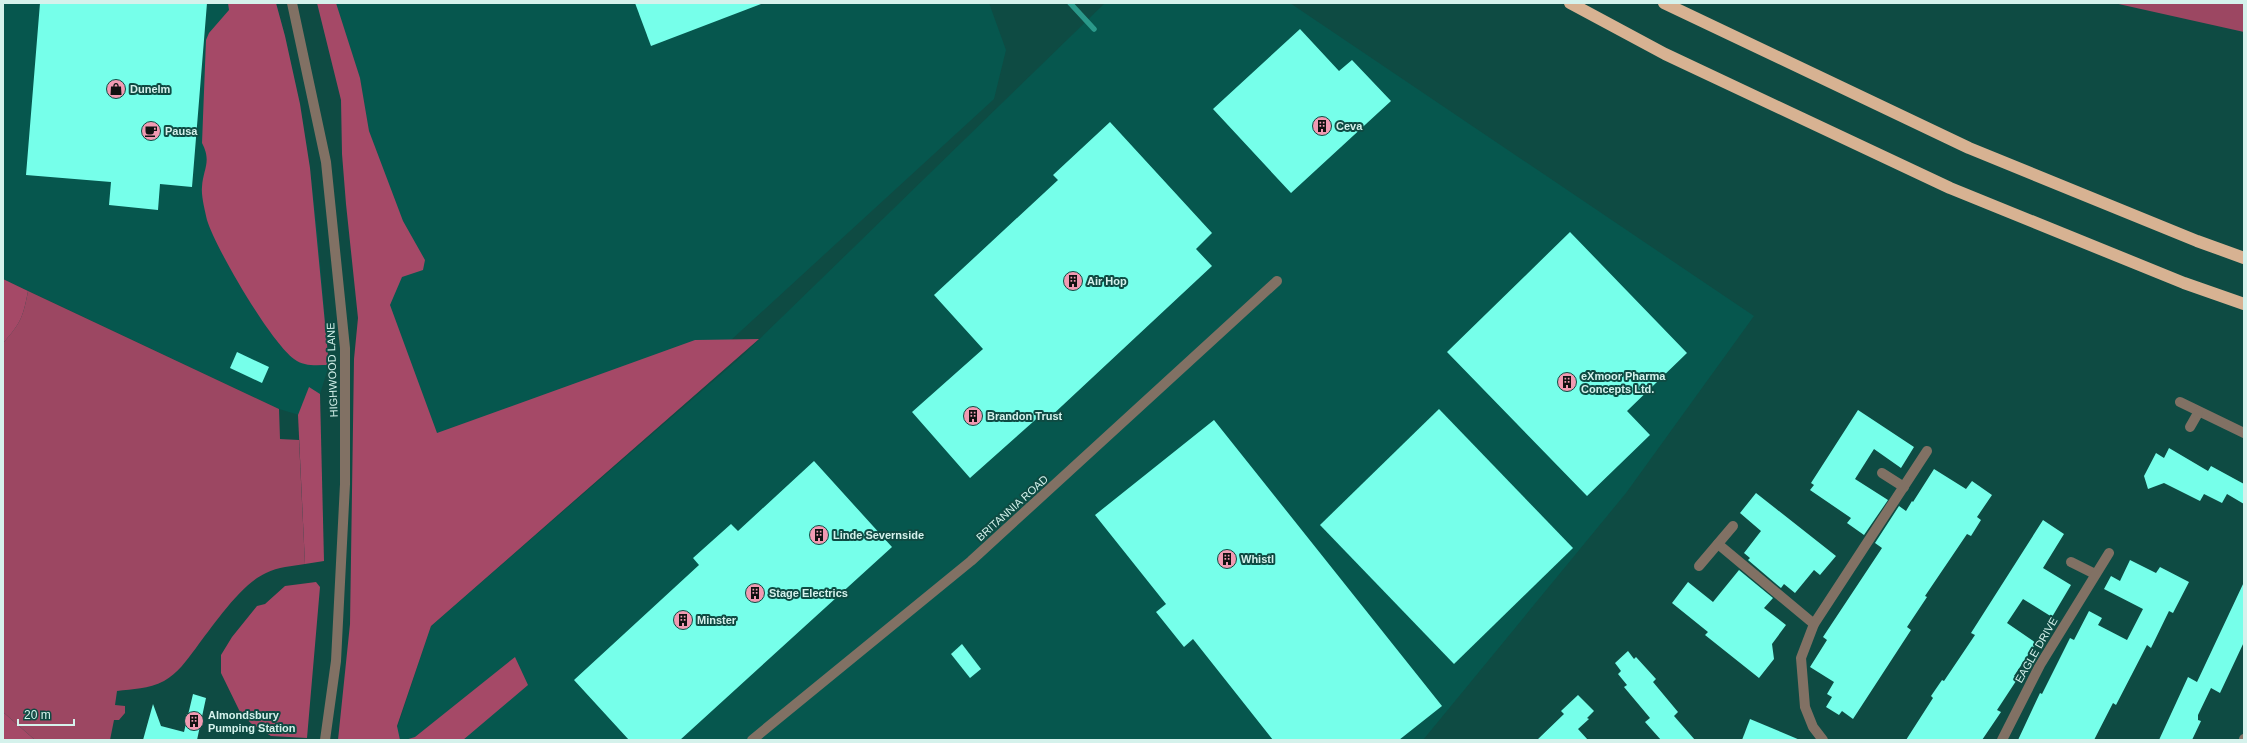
<svg xmlns="http://www.w3.org/2000/svg" width="2247" height="743" font-family="Helvetica,sans-serif">
  <style>
    .built { fill: #06574e }
    .green { fill: #9c4762 }
    .forest { fill: #a54967 }
    .lines { fill: none; stroke-linecap: round; stroke-linejoin: round }
    .stream { stroke: #2a998a; stroke-width: 5.5 }
    .building { fill: #76ffea }
    .minor { stroke: #817164; stroke-width: 10 }
    .motorway { stroke: #d7b292; stroke-width: 12 }
    .labels { text-anchor: middle; stroke-width: 4; stroke-linejoin: round; paint-order: stroke }
    .poi-label { font-size: 11px; font-weight: bold; fill: #d5f2ec; stroke: #0e4b43; text-anchor: start }
    .street-label { font-size: 11px; fill: #d5f2ec; stroke: #0e4b43 }
  </style>
  <rect width="100%" height="100%" fill="#0e4b43"/>
  <!-- built -->
  <g class="built">
    <polygon points="3,3 276,3 285,36 300,104 310,168 318,238 329,365 320,394 319,421 279,409 3,279"/>
    <polygon points="317,3 989,3 1006,50 994,99 730,341 388,470 368,203"/>
    <polygon points="1105,3 1290,3 1754,316 1626,493 1423,740 393,740 431,626 741,357"/>
  </g>
  <!-- green -->
  <g class="green">
    <polygon points="2114,3 2244,3 2244,32"/>
    <path d="M28,291L279,409L280,439L299,440L305,564C292,566 278,567 266,573C241,584 212,627 196,648C186,661 178,673 164,681C148,689 133,689 117,691L115,705L125,706V713L119,720H114L110,740H35L3,712V343C21,323 23,317 28,291Z"/>
  </g>
  <!-- forest -->
  <g class="forest">
    <path d="M228,3H276L285,36L300,104L310,168L329,365C317,365 304,367 294,359C270,341 216,249 207,220C205,211 201,196 202,187C203,169 212,162 202,143L206,40L209,33L229,10Z"/>
    <polygon points="317,3 336,3 360,78 369,131 403,221 425,260 423,270 402,277 390,305 437,433 695,340 759,339 431,626 397,726 400,740 338,740 350,624 354,359 358,318 346,204 342,154 341,100"/>
    <path d="M3,279L28,291C23,317 21,323 3,343Z"/>
    <polygon points="309,387 320,394 324,561 305,564 298,415"/>
    <polygon points="316,582 320,587 307,738 271,736 253,725 241,714 221,673 221,655 232,637 257,606 265,604 285,586"/>
    <polygon points="515,657 528,685 463,740 405,740 415,737"/>
    <polygon points="3,712 35,740 3,740"/>
  </g>
  <g class="lines">
    <!-- stream -->
    <polyline class="stream" points="1070,3 1094,29"/>
  </g>
  <!-- building -->
  <g class="building">
    <polygon points="40,3 207,3 192,187 160,184 158,210 109,205 111,182 26,175"/>
    <polygon points="635,3 761,3 761,4 651,46"/>
    <polygon points="1300,29 1339,71 1352,60 1391,101 1291,193 1213,109"/>
    <polygon points="1110,122 1212,233 1196,249 1212,266 1048,419 1043,413 970,478 912,412 983,349 934,295 1058,180 1053,175"/>
    <polygon points="1570,232 1687,353 1627,411 1650,435 1587,496 1447,352"/>
    <polygon points="237,352 269,367 262,383 230,368"/>
    <polygon points="1439,409 1573,548 1454,664 1320,525"/>
    <polygon points="1858,410 1914,447 1901,468 1874,449 1855,479 1888,500 1864,535 1847,523 1851,518 1810,490 1814,485 1811,483"/>
    <polygon points="1214,420 1442,706 1399,740 1273,740 1193,639 1184,647 1156,612 1166,604 1095,515"/>
    <polygon points="2169,448 2208,471 2211,466 2244,484 2244,504 2227,494 2222,503 2204,494 2200,501 2164,483 2148,489 2144,476 2156,453 2164,458"/>
    <polygon points="814,461 892,547 680,740 629,740 574,680 699,565 693,558 731,524 738,531"/>
    <polygon points="1934,469 1966,489 1972,481 1992,495 1977,517 1981,520 1971,536 1967,534 1925,596 1927,597 1907,627 1911,630 1853,719 1842,711 1839,715 1826,707 1832,697 1827,694 1834,682 1810,667 1827,640 1823,637 1882,548 1875,543 1899,506 1906,511 1912,501 1913,502"/>
    <polygon points="1756,493 1836,556 1820,575 1814,570 1795,593 1784,584 1781,588 1748,560 1750,558 1744,553 1761,531 1740,513"/>
    <polygon points="2043,520 2064,534 2043,568 2071,585 2052,617 2023,599 2007,623 2036,643 2014,676 2018,678 1997,710 2001,712 1982,740 1906,740 1933,698 1931,696 1942,680 1944,681 1975,635 1971,633"/>
    <polygon points="2130,560 2156,573 2160,567 2189,582 2173,613 2169,611 2151,648 2147,645 2116,705 2113,703 2094,740 2018,740 2040,693 2042,694 2070,638 2074,640 2089,611 2102,618 2098,625 2127,640 2143,609 2104,589 2111,576 2120,581"/>
    <polygon points="1739,570 1773,598 1764,608 1786,625 1772,644 1774,659 1759,678 1705,635 1708,632 1672,603 1688,582 1713,602"/>
    <polygon points="2244,582 2244,642 2220,693 2211,688 2198,715 2198,720 2201,721 2192,740 2159,740 2188,677 2197,682"/>
    <polygon points="962,644 981,669 970,678 951,654"/>
    <polygon points="1628,651 1634,659 1636,657 1656,679 1653,682 1678,712 1674,716 1695,740 1661,740 1645,722 1650,718 1624,687 1627,685 1618,674 1621,671 1615,663"/>
    <polygon points="193,694 206,698 197,740 143,740 153,704 161,726 184,732"/>
    <polygon points="1578,695 1594,711 1587,718 1589,719 1578,729 1588,740 1537,740 1564,714 1561,711"/>
    <polygon points="1750,719 1800,740 1742,740"/>
  </g>
  <g class="lines">
    <!-- minor -->
    <g class="minor">
      <polyline points="292,3 326,162 345,348 345,484 336,661 325,740"/>
      <polyline points="2180,402 2244,433"/>
      <polyline points="2190,427 2198,413"/>
      <polyline points="1882,473 1904,487"/>
      <polyline points="1718,544 1814,624"/>
      <polyline points="2071,562 2095,574"/>
      <polyline points="1699,566 1733,526"/>
      <polyline points="752,740 971,561 1277,281"/>
      <polyline points="1823,740 1813,727 1805,707 1801,658 1814,624 1927,451"/>
      <polyline points="2002,740 2040,665 2109,553"/>
      <polyline points="2244,740 2244,739"/>
    </g>
    <!-- motorway -->
    <g class="motorway">
      <polyline points="1570,3 1665,54 1950,188 2184,283 2244,304"/>
      <polyline points="1664,3 1969,148 2197,241 2244,258"/>
    </g>
  </g>
  <!-- icons -->
  <defs>
    <g id="shop-disc" transform="scale(1)"><circle r="9.5" fill="#f19ab2" stroke="#0e4b43"/><path d="M-5-2.5h2.3a2.7 3.5 0 0 1 5.4 0H5L5.5 6h-11ZM-1.5-2.5h3a1.5 2.3 0 0 0-3 0Z" fill="#111"/></g>
    <g id="building-disc" transform="scale(1)"><circle r="9.5" fill="#f19ab2" stroke="#0e4b43"/><path d="M-4-6H4V6H1V3H-1V6H-4ZM-2.5-4.3h1.7v1.8h-1.7ZM.8-4.3h1.7v1.8H.8ZM-2.5-1h1.7V.8h-1.7ZM.8-1h1.7V.8H.8Z" fill="#111"/></g>
    <g id="cafe-disc" transform="scale(1)"><circle r="9.5" fill="#f19ab2" stroke="#0e4b43"/><path d="M-5.5-4.5H6V0H3Q3 3.5 0 3.5H-2.5Q-5.5 3.5-5.5 0ZM3-3.2v2h1.7v-2ZM-6 4.5H4V6H-6Z" fill="#111"/></g>
  </defs>
  <g fill-rule="evenodd">
    <use href="#shop-disc" x="116" y="89"/>
    <use href="#building-disc" x="1322" y="126"/>
    <use href="#cafe-disc" x="151" y="131"/>
    <use href="#building-disc" x="1073" y="281"/>
    <use href="#building-disc" x="1567" y="382"/>
    <use href="#building-disc" x="973" y="416"/>
    <use href="#building-disc" x="819" y="535"/>
    <use href="#building-disc" x="1227" y="559"/>
    <use href="#building-disc" x="755" y="593"/>
    <use href="#building-disc" x="683" y="620"/>
    <use href="#building-disc" x="194" y="721"/>
  </g>
  <g class="labels">
    <!-- poi labels -->
    <g class="poi-label">
      <text x="130" y="93">Dunelm</text>
      <text x="1336" y="130">Ceva</text>
      <text x="165" y="135">Pausa</text>
      <text x="1087" y="285">Air Hop</text>
      <text x="1581" y="380">eXmoor Pharma<tspan x="1581" dy="13">Concepts Ltd.</tspan></text>
      <text x="987" y="420">Brandon Trust</text>
      <text x="833" y="539">Linde Severnside</text>
      <text x="1241" y="563">Whistl</text>
      <text x="769" y="597">Stage Electrics</text>
      <text x="697" y="624">Minster</text>
      <text x="208" y="719">Almondsbury<tspan x="208" dy="13">Pumping Station</tspan></text>
    </g>
    <!-- street labels -->
    <g class="street-label">
      <text transform="translate(332 370) rotate(-92)" y="4">HIGHWOOD LANE</text>
      <text transform="translate(1012 508) rotate(-42)" y="4">BRITANNIA ROAD</text>
      <text transform="translate(2036 650) rotate(-60)" y="4">EAGLE DRIVE</text>
    </g>
  </g>
  <!-- border -->
  <rect width="2247" height="743" fill="none" stroke="#d5f2ec" stroke-width="8"/>
  <!-- scale -->
  <path d="M18 719v6h56v-6" fill="none" stroke="#d5f2ec" stroke-width="2"/>
  <text x="24" y="719" font-size="12" fill="#d5f2ec" stroke="#0e4b43" stroke-width="3" paint-order="stroke">20 m</text>
</svg>
